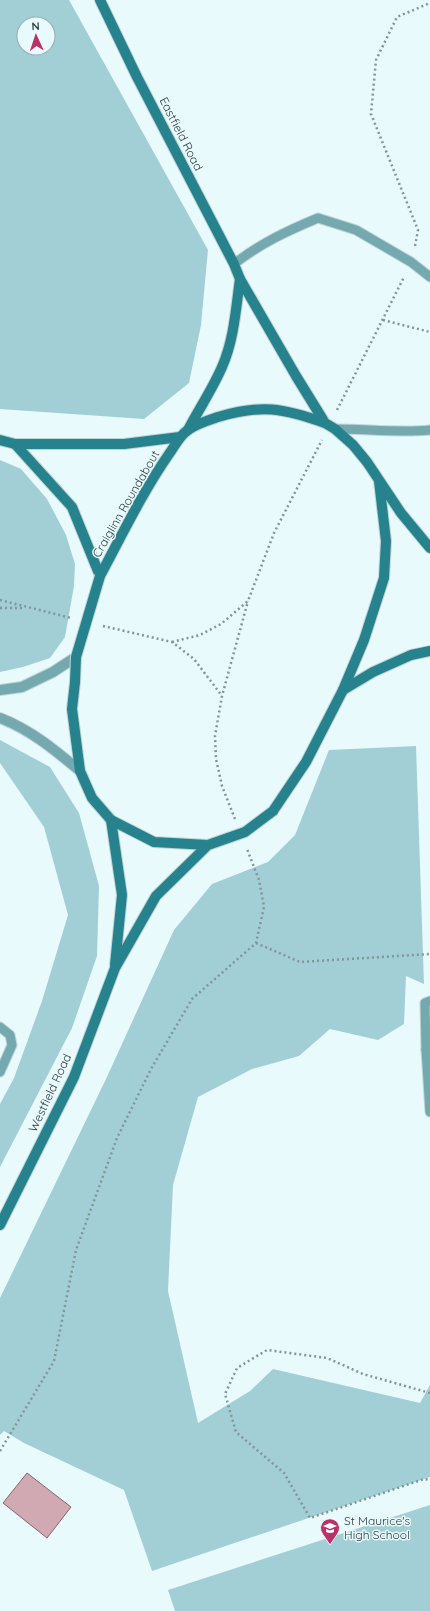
<svg xmlns="http://www.w3.org/2000/svg" width="430" height="1611" font-family="Quicksand,sans-serif">
  <style>
    .green { fill: #a2cfd5; fill-rule: evenodd }
    .building { fill: #d0a9b3; stroke: #87646d }
    .lines { fill: none; stroke-linecap: round; stroke-linejoin: round }
    .service-casing { stroke: #c2d4d6; stroke-width: 11 }
    .minor-casing { stroke: #c2d4d6; stroke-width: 12 }
    .secondary-casing { stroke: #c2d4d6; stroke-width: 12 }
    .path { stroke: #849598; stroke-width: 2.5; stroke-dasharray: 2 3; stroke-linecap: butt }
    .service { stroke: #75a9b0; stroke-width: 9 }
    .minor { stroke: #75a9b0; stroke-width: 10 }
    .secondary { stroke: #26838e; stroke-width: 10 }
    .secondary-bridge-casing { stroke: #c2d4d6; stroke-width: 12; stroke-linecap: butt }
    .secondary-bridge { stroke: #26838e; stroke-width: 10 }
    .labels { text-anchor: middle; stroke-width: 3; stroke-linejoin: round; paint-order: stroke }
    .street-label { font-size: 12px; fill: #2a3b3e; stroke: #e8fafc }
    .poi-label { font-size: 12px; fill: #2a3b3e; stroke: #e8fafc; text-anchor: start }
  </style>
  <rect width="100%" height="100%" fill="#e8fafc"/>
  <!-- green -->
  <g class="green">
    <path d="M0,0H69L208,250L201,325L189,383L144,419L0,409ZM24,24H48V48H24Z"/>
    <polygon points="0,460 21,469 47,499 66,535 75,564 74,586 65,637 50,658 23,667 0,672"/>
    <polygon points="0,740 50,767 79,813 99,886 97,956 72,1028 0,1167 0,1104 14,1078 42,1001 68,915 44,827 0,763"/>
    <polygon points="416,746 424,984 406,976 404,1024 378,1040 330,1029 299,1056 252,1069 198,1097 173,1185 168,1291 198,1423 250,1391 273,1369 420,1403 430,1385 430,1477 152,1571 124,1490 24,1443 4,1431 0,1435 0,1298 106,1079 174,930 212,884 268,862 295,835 329,750"/>
    <polygon points="430,1505 430,1611 175,1611 168,1590"/>
  </g>
  <!-- building -->
  <polygon class="building" points="27,1473 71,1507 47,1538 3,1503"/>
  <g class="lines">
    <!-- service casing -->
    <g class="service-casing">
      <g id="service">
        <path d="M234,264C261,243 287,231 318,218L356,230L411,262L430,277"/>
        <path d="M335,429C367,429 398,433 430,430"/>
        <polyline points="0,1027 10,1035 12,1045 0,1072"/>
        <polyline points="426,1050 425,1003 430,1001"/>
        <polyline points="430,1050 426,1050 430,1112"/>
      </g>
    </g>
    <!-- minor casing -->
    <g class="minor-casing">
      <g id="minor">
        <polyline points="0,690 22,687 53,672 76,657"/>
        <path d="M0,718C31,730 55,750 80,771"/>
      </g>
    </g>
    <!-- secondary casing -->
    <g class="secondary-casing">
      <g id="secondary">
        <polyline points="100,0 137,77 234,264 240,279 296,376 325,423"/>
        <polyline points="335,429 353,445 367,462 401,513 430,548"/>
        <path d="M188,430C199,409 213,388 222,367C234,340 236,308 240,279"/>
        <polyline points="0,440 15,444 124,444 180,437"/>
        <polyline points="15,444 72,507 100,576"/>
        <path d="M100,576C122,535 142,493 169,454C175,446 179,436 188,430C196,424 209,420 218,417C261,404 283,408 325,423"/>
        <polyline points="75,682 72,709 80,771 92,798 111,820 154,842 208,845"/>
        <polyline points="343,690 373,672 411,655 430,651"/>
        <polyline points="273,811 306,762 343,690 364,640 384,578 386,541 379,481"/>
        <polyline points="111,820 122,895 115,965"/>
        <polyline points="0,1225 74,1077 115,968 156,896 208,845"/>
      </g>
    </g>
    <!-- path -->
    <g class="path">
      <polyline points="415,246 418,230 371,114 376,60 397,17 430,3"/>
      <polyline points="383,320 430,332"/>
      <polyline points="337,410 404,277"/>
      <polyline points="0,600 71,618"/>
      <polyline points="0,608 23,608"/>
      <polyline points="103,626 172,642 194,659 222,696"/>
      <polyline points="172,642 200,635 221,624 248,601 274,533 322,440"/>
      <polyline points="235,819 222,786 216,759 215,736 222,696 248,601"/>
      <polyline points="256,943 300,962 430,954"/>
      <polyline points="430,1393 363,1374 327,1358 267,1350 237,1368 225,1394 236,1432 284,1473 310,1518 424,1479 430,1480"/>
      <polyline points="0,1451 54,1361 76,1250 117,1138 151,1069 192,999 256,943 264,907 259,880 247,849"/>
    </g>
    <!-- service -->
    <use href="#service" class="service"/>
    <!-- minor -->
    <use href="#minor" class="minor"/>
    <!-- secondary -->
    <use href="#secondary" class="secondary"/>
    <!-- secondary-bridge casing -->
    <g class="secondary-bridge-casing">
      <g id="secondary-bridge">
        <polyline points="325,423 335,429"/>
        <polyline points="75,682 76,657 100,576"/>
        <polyline points="208,845 245,832 273,811"/>
      </g>
    </g>
    <!-- secondary-bridge -->
    <use href="#secondary-bridge" class="secondary-bridge"/>
  </g>
  <!-- icons -->
  <defs>
    <g id="school-pin" transform="scale(1)"><path d="M0 17L-7.5 6A9.5 9.5 0 1 1 7.5 6Z" fill="#bc3169" stroke="#e8fafc"/><path d="M0-5L7-2L0 1L-7-2ZM-4 1L0 2.5L4 1V4Q0 6-4 4Z" fill="#fff"/></g>
  </defs>
  <g fill-rule="evenodd">
    <use href="#school-pin" x="330" y="1528"/>
  </g>
  <g class="labels">
    <!-- street labels -->
    <g class="street-label">
      <text transform="translate(181 134) rotate(63)" y="4">Eastfield Road</text>
      <text transform="translate(126 504) rotate(-60)" y="4">Craiglinn Roundabout</text>
      <text transform="translate(50 1093) rotate(-65)" y="4">Westfield Road</text>
    </g>
    <!-- poi labels -->
    <g class="poi-label">
      <text x="344" y="1525">St Maurice's<tspan x="344" dy="14">High School</tspan></text>
    </g>
  </g>
  <!-- north arrow -->
  <g transform="translate(36 36) rotate(357)"><circle r="19" fill="#e8fafc" stroke="#9caeb0"/>
  <path d="M0-3L7 15L0 10L-7 15Z" fill="#bc3169"/>
  <text y="-6" font-size="11" font-weight="bold" text-anchor="middle" fill="#2a3b3e">N</text>
  </g>
</svg>
